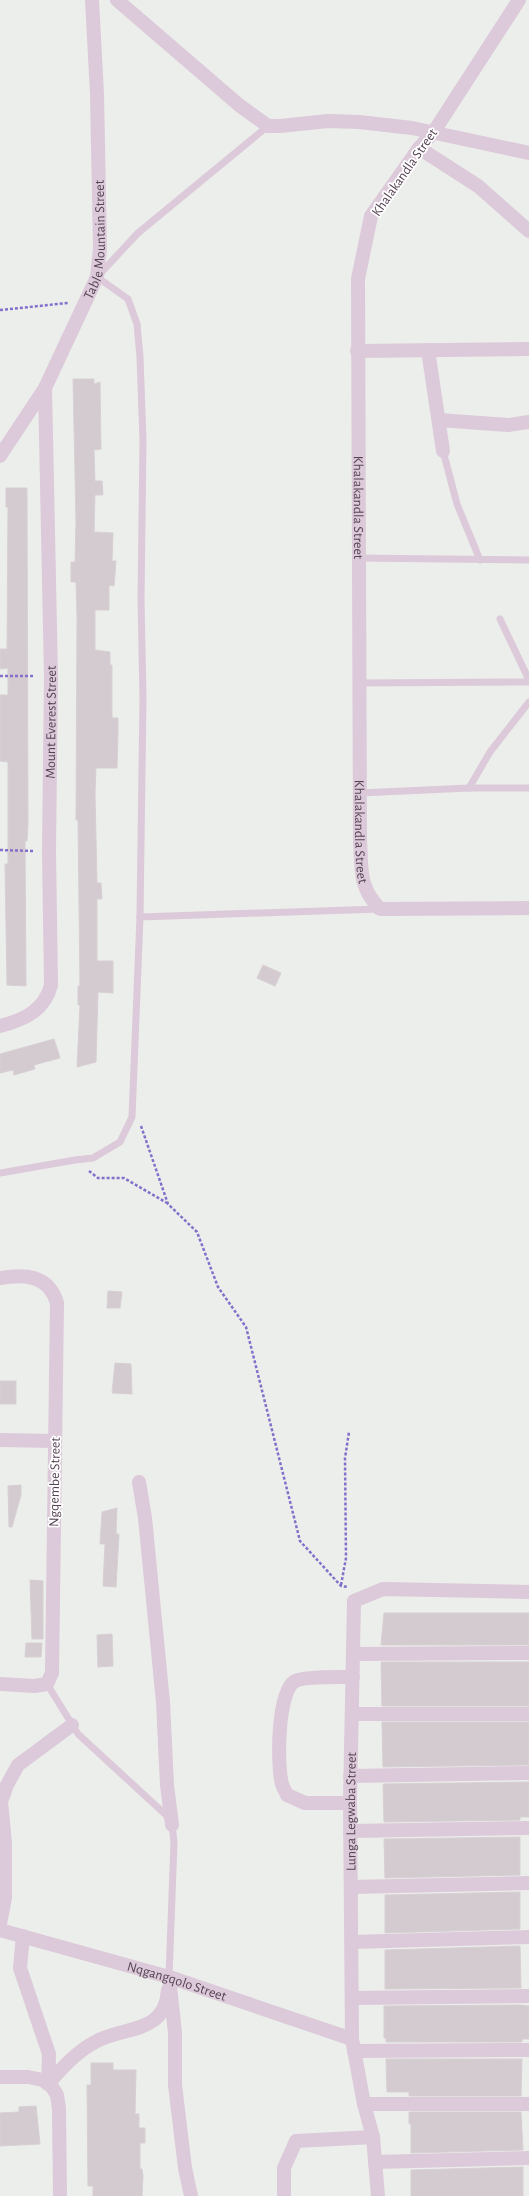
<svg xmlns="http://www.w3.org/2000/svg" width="529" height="2196" font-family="'Alegreya Sans',sans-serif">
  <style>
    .building { fill: #d3cbd0; stroke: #d7cfd4 }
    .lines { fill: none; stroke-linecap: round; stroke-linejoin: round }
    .path { stroke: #8370cb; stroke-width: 2.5; stroke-dasharray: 3 2; stroke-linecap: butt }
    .service { stroke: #dcc9d9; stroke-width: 7 }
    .minor { stroke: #dcc9d9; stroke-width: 14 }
    .labels { text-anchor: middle; stroke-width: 3.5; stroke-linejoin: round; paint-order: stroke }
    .street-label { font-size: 14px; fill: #584455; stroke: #fff }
  </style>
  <rect width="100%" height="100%" fill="#eceeeb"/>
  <!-- building -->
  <g class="building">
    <polygon points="73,379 94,379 94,384 100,382 101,449 94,450 95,481 102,481 103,495 95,495 94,532 113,533 112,561 116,561 114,586 109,585 109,610 95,610 95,650 110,652 110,665 112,665 112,718 118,718 118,734 117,768 96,768 95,794 97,883 101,883 102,899 97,899 97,961 113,961 113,993 98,992 96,1062 77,1067 80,1005 78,1005 78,986 80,986 78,820 76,820 77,616 76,582 71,582 71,562 75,562 76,522"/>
    <polygon points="6,488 27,488 28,823 27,841 25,841 26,986 7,985 5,864 8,864 8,762 0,761 0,695 8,695 8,668 0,669 0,649 7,649 8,507 6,507"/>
    <polygon points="263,965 281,973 275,986 257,978"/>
    <polygon points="54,1039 60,1058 34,1065 35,1069 14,1075 13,1070 0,1073 0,1054"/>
    <polygon points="108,1291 122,1292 120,1308 107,1308"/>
    <polygon points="115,1363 131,1364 132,1394 112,1393"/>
    <rect x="0" y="1381" width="16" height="23"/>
    <polygon points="21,1485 21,1495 12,1527 9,1527 8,1486"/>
    <polygon points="117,1508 116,1534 119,1534 116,1587 103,1586 105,1544 100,1544 102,1512"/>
    <polygon points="30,1580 43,1581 43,1639 32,1639"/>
    <polygon points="384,1613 529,1613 529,1645 381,1645"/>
    <polygon points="112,1634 113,1666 98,1667 97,1635"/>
    <polygon points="26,1643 42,1643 41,1657 25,1657"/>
    <polygon points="381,1662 529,1662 529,1706 382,1706"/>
    <polygon points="382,1722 529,1722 529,1765 383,1767"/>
    <polygon points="529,1782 529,1817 520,1817 520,1820 384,1822 383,1784"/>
    <polygon points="520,1837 520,1875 385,1878 384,1839"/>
    <polygon points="520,1892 520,1929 385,1933 385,1895"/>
    <polygon points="520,1946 521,1988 385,1989 385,1950"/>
    <polygon points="521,2005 529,2006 529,2039 522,2039 522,2042 386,2042 386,2038 384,2038 384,2006"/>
    <polygon points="386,2059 522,2059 521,2096 409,2096 409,2092 387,2092"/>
    <polygon points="91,2063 113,2063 113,2070 136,2070 135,2114 139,2114 139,2128 145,2128 145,2143 140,2143 140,2169 142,2169 143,2176 142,2196 93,2196 93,2186 88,2186 87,2085 91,2085"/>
    <polygon points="36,2106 40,2144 0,2146 0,2113 19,2112 19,2107"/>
    <polygon points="409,2112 521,2112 523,2150 411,2153 411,2124 409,2124"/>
    <polygon points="523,2167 523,2196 411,2196 411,2170"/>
  </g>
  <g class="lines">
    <!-- path -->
    <g class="path">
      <polyline points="0,310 68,303"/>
      <polyline points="0,676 35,676"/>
      <polyline points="0,850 33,851"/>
      <polyline points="141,1126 168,1204 197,1232 218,1287 246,1327 300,1541 341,1586 348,1587"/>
      <polyline points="89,1171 98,1178 124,1178 167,1203"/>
      <polyline points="341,1585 346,1558 345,1458 349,1432"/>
    </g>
    <!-- service -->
    <g class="service">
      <polyline points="443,451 457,504 480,560"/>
      <polyline points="357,558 529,560"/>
      <polyline points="500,619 529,680"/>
      <polyline points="359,683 529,682"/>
      <polyline points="469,788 490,752 529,702"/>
      <polyline points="360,793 469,788 529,788"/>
      <polyline points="140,917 379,909"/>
      <polyline points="0,1173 75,1160 93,1158 120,1142 132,1117 140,917 143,698 141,600 143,441 140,357 137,324 128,299 97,277 138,233 268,126"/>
      <polyline points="47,1684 78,1734 166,1815 172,1825 174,1842 169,1977"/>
    </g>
    <!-- minor -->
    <g class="minor">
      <polyline points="117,0 239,105 268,126 280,126 328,121 359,122 412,128 529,153"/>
      <path id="s1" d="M519,0L433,133L419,148L371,216L358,279L360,840C362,870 358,886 380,909L529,908"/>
      <polyline points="419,148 478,186 529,231"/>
      <polyline points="428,350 443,451"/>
      <polyline points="357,351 529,349"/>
      <polyline points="439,420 508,425 529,422"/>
      <path id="s2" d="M0,456L45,388L97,277L100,248L97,94L92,0"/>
      <path id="s3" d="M0,1026C24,1020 45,1010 51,985L49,851L51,676L45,388"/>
      <path d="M0,1278C25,1274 49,1275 57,1303L52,1673L47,1684L34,1686L0,1684"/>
      <polyline points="0,1440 55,1441"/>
      <polyline points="139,1482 145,1518 163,1702 167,1785 172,1825"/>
      <polyline points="353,1654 529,1653"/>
      <polyline points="352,1714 529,1714"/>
      <polyline points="350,1776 529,1773"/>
      <path d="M350,1801L346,1803H305L287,1795C286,1792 283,1788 282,1784C277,1765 277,1692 295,1681C305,1676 340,1677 353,1677"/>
      <polyline points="350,1831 529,1828"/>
      <polyline points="351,1887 529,1883"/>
      <polyline points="0,1924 5,1898 5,1843 1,1802 7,1785 18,1765 72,1725"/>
      <path id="s4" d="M0,1930L169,1977L352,2039"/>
      <polyline points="23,1936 20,1968 49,2054 48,2084"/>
      <polyline points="352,1942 529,1937"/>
      <polyline points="169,1977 175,2033 175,2085 185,2168 191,2196"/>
      <polyline points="352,1998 529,1996"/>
      <polyline points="354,2051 529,2050"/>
      <polyline points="0,2077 28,2077 43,2080 52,2087 57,2095 59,2109 60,2196"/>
      <path d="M48,2084C62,2068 77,2051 97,2041C126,2026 165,2034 168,1990"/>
      <polyline points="364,2104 529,2104"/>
      <polyline points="375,2162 529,2158"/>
      <polyline points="284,2196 284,2168 296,2141 373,2137"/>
      <path id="s5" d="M378,2196L373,2137L364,2104L352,2039L350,1801L354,1601L383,1589L529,1592"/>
    </g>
  </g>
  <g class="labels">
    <!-- street labels -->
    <g class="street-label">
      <text transform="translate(404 172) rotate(-55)" y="5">Khalakandla Street</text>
      <text dy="5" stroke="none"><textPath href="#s2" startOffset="241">Table Mountain Street</textPath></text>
      <text dy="5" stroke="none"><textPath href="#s1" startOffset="555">Khalakandla Street</textPath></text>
      <text dy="5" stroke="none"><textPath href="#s3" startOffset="332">Mount Everest Street</textPath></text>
      <text dy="5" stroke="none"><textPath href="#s1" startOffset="879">Khalakandla Street</textPath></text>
      <text transform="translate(54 1482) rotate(-89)" y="5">Ngqembe Street</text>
      <text dy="5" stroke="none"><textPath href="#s5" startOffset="387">Lunga Legwaba Street</textPath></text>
      <text dy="5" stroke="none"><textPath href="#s4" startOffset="184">Nqgangqolo Street</textPath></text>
    </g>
  </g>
</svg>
